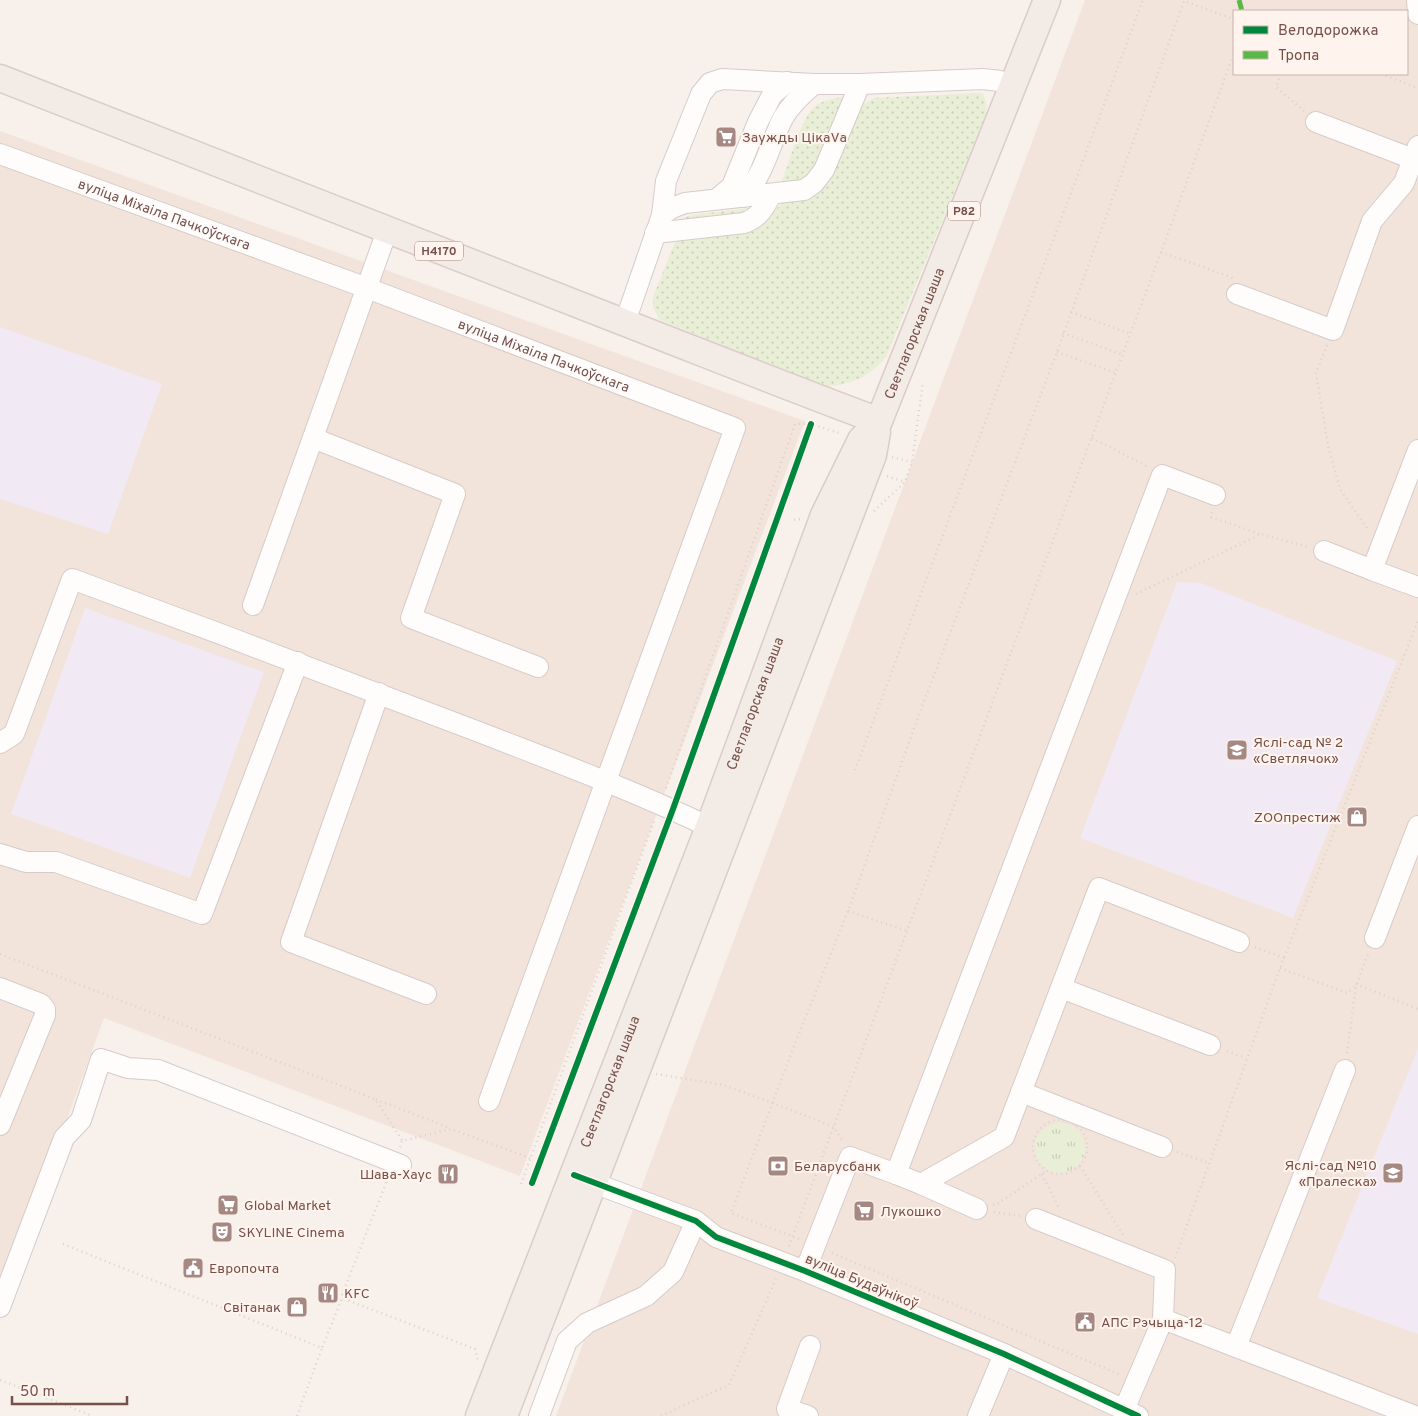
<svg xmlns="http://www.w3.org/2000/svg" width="1418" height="1416" font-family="Overpass,sans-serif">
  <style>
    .residential { fill: #f3e4db; fill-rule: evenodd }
    .education { fill: #f1e9f3 }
    .grass { fill: url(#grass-dots) }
    .park { fill: url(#park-tufts) }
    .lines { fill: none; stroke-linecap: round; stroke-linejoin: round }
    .minor-casing { stroke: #d6cbc8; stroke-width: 22 }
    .major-casing { stroke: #daccc9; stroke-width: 29 }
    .path { stroke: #dbd0ce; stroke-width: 2.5; stroke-dasharray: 1 4; stroke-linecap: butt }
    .minor { stroke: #fefdfc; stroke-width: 20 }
    .major { stroke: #f3ebe5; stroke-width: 26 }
    .quiet { stroke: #58b947; stroke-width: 5; stroke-dasharray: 10 5; stroke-linecap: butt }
    .cycleway-casing { stroke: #fff4ed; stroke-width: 9 }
    .cycleway { stroke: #00873e; stroke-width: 6 }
    .labels { text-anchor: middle; stroke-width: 4; stroke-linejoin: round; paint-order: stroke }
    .shield { fill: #fff4ed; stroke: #a0817b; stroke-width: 1 }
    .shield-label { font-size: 12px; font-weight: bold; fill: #78504a }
    .poi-label { font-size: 14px; fill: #78504a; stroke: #fff4ed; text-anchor: start }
    .street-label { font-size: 14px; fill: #78504a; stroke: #fff4ed }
  </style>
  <defs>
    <pattern id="grass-dots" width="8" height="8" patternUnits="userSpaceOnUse" patternTransform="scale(1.25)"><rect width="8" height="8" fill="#e9eed6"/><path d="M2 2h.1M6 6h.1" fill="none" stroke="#cbceb9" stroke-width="1.8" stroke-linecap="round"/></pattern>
    <pattern id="park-tufts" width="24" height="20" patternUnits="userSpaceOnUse" patternTransform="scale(1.25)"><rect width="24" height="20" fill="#e9eed6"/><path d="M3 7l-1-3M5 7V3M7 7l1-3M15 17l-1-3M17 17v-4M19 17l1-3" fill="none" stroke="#cbceb9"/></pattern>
  </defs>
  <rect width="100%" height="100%" fill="#f8f0eb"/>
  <!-- residential -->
  <g class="residential">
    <path d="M1085,0H1418V1416H556ZM1234,11H1407V74H1234Z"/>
    <polygon points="0,131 805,421 520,1176 104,1018 0,1303"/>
  </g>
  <!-- education -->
  <g class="education">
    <polygon points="0,327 162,384 108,534 0,499"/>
    <polygon points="1177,582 1201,583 1397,661 1293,918 1080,838"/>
    <polygon points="85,608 264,672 190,878 11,814"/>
    <polygon points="1418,1048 1418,1334 1317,1298"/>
  </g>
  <!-- grass -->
  <g class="grass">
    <path d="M979,93L983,94C988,105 987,112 983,122L886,357C866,379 856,382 827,387L660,320L653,308V297L675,242L685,236L759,228L781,204L793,199L854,114L862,105L874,98Z"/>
    <path d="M842,97L845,100L812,180L781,184C787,168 802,118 813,108C820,101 832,99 842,97Z"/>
    <polygon points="757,207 756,212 688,224 682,219 691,215"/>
  </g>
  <!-- park -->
  <circle class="park" cx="1060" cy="1148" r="25"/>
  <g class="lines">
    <!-- minor casing -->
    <g class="minor-casing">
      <g id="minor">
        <polyline points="1417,0 1418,14"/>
        <polyline points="1316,122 1413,159"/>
        <path id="s1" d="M0,154L367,288L735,428L489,1101"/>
        <path d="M743,197C764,175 770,144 783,118C791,104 802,94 814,84"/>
        <polyline points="717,199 732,186 758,122 772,95 787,82"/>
        <polyline points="662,215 666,181 701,94 710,83 722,79 814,84 860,84 983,79 1000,81 1014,85"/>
        <path d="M655,233L744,223C759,218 764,208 771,195"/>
        <polyline points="1237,294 1333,330 1372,221 1404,183 1418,146"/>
        <polyline points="625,322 662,215 672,208 685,203 804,190 814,183 824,170 860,84"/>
        <polyline points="313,438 455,494 411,618 538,667"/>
        <polyline points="1418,450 1372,570 1418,587"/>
        <polyline points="1324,551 1372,570"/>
        <polyline points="253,605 387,231"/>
        <polyline points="379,693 291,942 426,994"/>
        <path d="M0,743L14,734L72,579C208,629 344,680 479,732C556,762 635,791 709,827"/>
        <polyline points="0,854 26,862 56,862 202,914 298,662"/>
        <polyline points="1375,938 1418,826"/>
        <polyline points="0,988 41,1004 45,1009 45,1015 0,1125"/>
        <polyline points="1061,988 1210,1045"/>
        <polyline points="1021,1092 1162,1147"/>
        <polyline points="896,1174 921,1184 1004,1137 1099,888 1239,942"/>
        <polyline points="580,1178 696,1221 716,1237 805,1271 1004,1354 1138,1416"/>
        <polyline points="921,1184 977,1209"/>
        <polyline points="1036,1219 1165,1270 1163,1319 1124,1410"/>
        <polyline points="805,1271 850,1157 896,1174 1162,475 1215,495"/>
        <polyline points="0,1307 64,1138 81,1120 101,1059 128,1068 158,1070 401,1165"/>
        <polyline points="1163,1319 1236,1347 1345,1070"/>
        <polyline points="1236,1347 1415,1416"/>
        <polyline points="539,1416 567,1341 587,1323 646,1296 673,1272 696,1221"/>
        <polyline points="808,1416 787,1409 810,1346"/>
        <polyline points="978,1416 1004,1354"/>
      </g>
    </g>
    <!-- major casing -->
    <g class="major-casing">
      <g id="major">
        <path d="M0,78C207,160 415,241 623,322C708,355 793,389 879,421"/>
        <path id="s2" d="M479,1416L709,827L824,515L861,440L879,421L1047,0"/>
        <polyline points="504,1416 873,455 877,432"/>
      </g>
    </g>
    <!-- path -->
    <g class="path">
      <polyline points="1281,74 1276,87 1304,111"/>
      <polyline points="1381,74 1418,88"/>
      <polyline points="1161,252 1233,278"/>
      <polyline points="1071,312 1131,334"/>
      <polyline points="1063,333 1123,355"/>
      <polyline points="1327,345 1316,373 1328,446 1340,489 1369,531"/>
      <polyline points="1057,352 1116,373"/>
      <polyline points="1092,438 1148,467"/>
      <polyline points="892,457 912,462"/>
      <polyline points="887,476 905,482"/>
      <polyline points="874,511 905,482 912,462 923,382"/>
      <polyline points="1212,512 1211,517 1260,534"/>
      <polyline points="794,520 800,519"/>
      <polyline points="1136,594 1261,534 1308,547"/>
      <polyline points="855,770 1143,0"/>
      <polyline points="666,788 795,424 811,424 842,434"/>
      <polyline points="848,911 907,931"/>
      <polyline points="1255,947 1284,958"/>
      <polyline points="0,954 375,1099"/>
      <polyline points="1280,968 1347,993 1354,987"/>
      <polyline points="1356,984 1418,1009"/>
      <polyline points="1227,1051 1246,1058"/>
      <polyline points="1347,1053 1356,986 1368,954"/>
      <polyline points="656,1074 723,1085 773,1103 834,1127 843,1142"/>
      <circle cx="1060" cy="1147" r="27"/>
      <polyline points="402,1140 375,1099 450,1128"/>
      <polyline points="400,1147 402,1141 451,1129 530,1158"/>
      <polyline points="1177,1152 1209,1163"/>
      <polyline points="1080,1166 1123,1235"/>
      <polyline points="1042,1174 1060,1210"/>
      <polyline points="521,1184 654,821"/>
      <polyline points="993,1205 997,1204 1046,1171"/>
      <polyline points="994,1212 1020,1216"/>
      <polyline points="799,1239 731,1213 791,1054 848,911 920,712 1057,352 1184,1 1234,19"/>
      <polyline points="63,1244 322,1348 342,1298 475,1349 478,1362"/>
      <polyline points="789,1246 1161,252 1234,53"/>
      <polyline points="832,1253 1121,1375"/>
      <polyline points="1175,1258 1280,968 1418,621"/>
      <polyline points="342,1295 388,1178"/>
      <polyline points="0,1380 93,1416"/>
      <polyline points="297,1416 322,1348"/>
      <polyline points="661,1416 729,1385 776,1279"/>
    </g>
    <!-- minor -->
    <use href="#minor" class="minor"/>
    <!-- major -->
    <use href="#major" class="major"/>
    <!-- quiet -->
    <polyline class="quiet" points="1239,0 1242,11"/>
    <!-- cycleway casing -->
    <g class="cycleway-casing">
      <g id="cycleway">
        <polyline points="574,1175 696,1221 716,1237 805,1271 1004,1354 1138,1416"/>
        <polyline points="532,1183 673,809 811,424"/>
      </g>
    </g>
    <!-- cycleway -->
    <use href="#cycleway" class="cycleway"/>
  </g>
  <!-- icons -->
  <defs>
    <g id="supermarket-square" transform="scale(1.125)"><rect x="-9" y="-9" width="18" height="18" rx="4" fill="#a58882" stroke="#fff4ed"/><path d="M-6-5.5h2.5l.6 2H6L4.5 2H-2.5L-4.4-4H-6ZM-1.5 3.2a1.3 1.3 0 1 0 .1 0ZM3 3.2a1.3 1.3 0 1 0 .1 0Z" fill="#fff"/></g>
    <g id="school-square" transform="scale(1.125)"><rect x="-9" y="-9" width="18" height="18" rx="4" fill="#a58882" stroke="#fff4ed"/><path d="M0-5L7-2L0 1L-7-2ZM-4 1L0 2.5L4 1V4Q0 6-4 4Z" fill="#fff"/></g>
    <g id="shop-square" transform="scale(1.125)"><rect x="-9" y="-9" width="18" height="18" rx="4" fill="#a58882" stroke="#fff4ed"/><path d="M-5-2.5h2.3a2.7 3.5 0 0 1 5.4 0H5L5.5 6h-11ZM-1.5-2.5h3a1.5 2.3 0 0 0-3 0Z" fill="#fff"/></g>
    <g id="bank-square" transform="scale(1.125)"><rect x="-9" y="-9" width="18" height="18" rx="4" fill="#a58882" stroke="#fff4ed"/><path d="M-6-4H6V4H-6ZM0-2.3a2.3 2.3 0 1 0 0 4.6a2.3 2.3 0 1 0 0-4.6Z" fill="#fff"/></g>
    <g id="restaurant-square" transform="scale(1.125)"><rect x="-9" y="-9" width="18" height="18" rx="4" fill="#a58882" stroke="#fff4ed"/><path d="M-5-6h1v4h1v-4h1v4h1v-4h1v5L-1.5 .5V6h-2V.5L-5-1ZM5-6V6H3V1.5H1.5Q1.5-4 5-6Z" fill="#fff"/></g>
    <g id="theatre-square" transform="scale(1.125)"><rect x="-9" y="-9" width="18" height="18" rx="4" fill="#a58882" stroke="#fff4ed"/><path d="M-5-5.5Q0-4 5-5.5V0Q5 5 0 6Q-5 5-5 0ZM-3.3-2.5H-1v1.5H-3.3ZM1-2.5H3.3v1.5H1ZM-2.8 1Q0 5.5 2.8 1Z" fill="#fff"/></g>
    <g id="civic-square" transform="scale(1.125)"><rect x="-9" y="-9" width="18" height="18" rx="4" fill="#a58882" stroke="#fff4ed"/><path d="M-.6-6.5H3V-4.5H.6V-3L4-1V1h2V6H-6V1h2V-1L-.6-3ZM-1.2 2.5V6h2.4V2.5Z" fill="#fff"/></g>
  </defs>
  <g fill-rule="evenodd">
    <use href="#supermarket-square" x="726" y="137"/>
    <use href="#school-square" x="1237" y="750"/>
    <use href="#shop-square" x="1357" y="817"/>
    <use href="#bank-square" x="778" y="1166"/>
    <use href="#school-square" x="1393" y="1173"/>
    <use href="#restaurant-square" x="448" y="1174"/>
    <use href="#supermarket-square" x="228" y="1205"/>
    <use href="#supermarket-square" x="864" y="1211"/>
    <use href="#theatre-square" x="222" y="1232"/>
    <use href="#civic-square" x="193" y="1268"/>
    <use href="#restaurant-square" x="328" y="1293"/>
    <use href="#shop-square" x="297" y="1307"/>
    <use href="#civic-square" x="1085" y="1322"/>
  </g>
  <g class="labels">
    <!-- shield labels -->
    <g class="shield">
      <rect x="948" y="201.5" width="32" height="19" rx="4"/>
      <rect x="415" y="241.5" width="48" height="19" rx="4"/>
    </g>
    <g class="shield-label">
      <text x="964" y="215">Р82</text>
      <text x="439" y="255">Н4170</text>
    </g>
    <!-- poi labels -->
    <g class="poi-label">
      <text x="742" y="142">Заужды ЦікаVа</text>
      <text x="1253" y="747">Яслі-сад № 2<tspan x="1253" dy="16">«Светлячок»</tspan></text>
      <text x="1341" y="822" text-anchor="end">ZOOпрестиж</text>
      <text x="1377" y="1170" text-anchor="end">Яслі-сад №10<tspan x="1377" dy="16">«Пралеска»</tspan></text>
      <text x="794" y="1171">Беларусбанк</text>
      <text x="432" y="1179" text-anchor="end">Шава-Хаус</text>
      <text x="244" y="1210">Global Market</text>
      <text x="880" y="1216">Лукошко</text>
      <text x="238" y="1237">SKYLINE Cinema</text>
      <text x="209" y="1273">Европочта</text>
      <text x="344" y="1298">KFC</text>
      <text x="281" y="1312" text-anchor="end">Світанак</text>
      <text x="1101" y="1327">АПС Рэчыца-12</text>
    </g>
    <!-- street labels -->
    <g class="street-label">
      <text dy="5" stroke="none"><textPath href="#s1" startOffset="175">вуліца Міхаіла Пачкоўскага</textPath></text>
      <text dy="5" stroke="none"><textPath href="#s2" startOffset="1169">Светлагорская шаша</textPath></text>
      <text dy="5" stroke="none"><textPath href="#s1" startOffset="580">вуліца Міхаіла Пачкоўскага</textPath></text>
      <text dy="5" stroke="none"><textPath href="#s2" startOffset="764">Светлагорская шаша</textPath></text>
      <text dy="5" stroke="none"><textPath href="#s2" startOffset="359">Светлагорская шаша</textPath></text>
      <text transform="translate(862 1281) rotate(23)" y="5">вуліца Будаўнікоў</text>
    </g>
  </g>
  <!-- legend -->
  <rect x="1233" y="10" width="175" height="65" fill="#fff4ed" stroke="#c9b2ac"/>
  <rect x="1243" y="26" width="25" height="8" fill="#00873e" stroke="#c9b2ac"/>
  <text x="1278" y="35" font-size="15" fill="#78504a">Велодорожка</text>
  <rect x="1243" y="51" width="25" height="8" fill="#58b947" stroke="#c9b2ac"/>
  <text x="1278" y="60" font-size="15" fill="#78504a">Тропа</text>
  <!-- scale -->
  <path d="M12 1396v8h115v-8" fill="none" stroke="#78504a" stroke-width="2.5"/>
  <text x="20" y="1396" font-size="15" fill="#78504a" stroke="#fff4ed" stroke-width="4" paint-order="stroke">50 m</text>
</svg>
